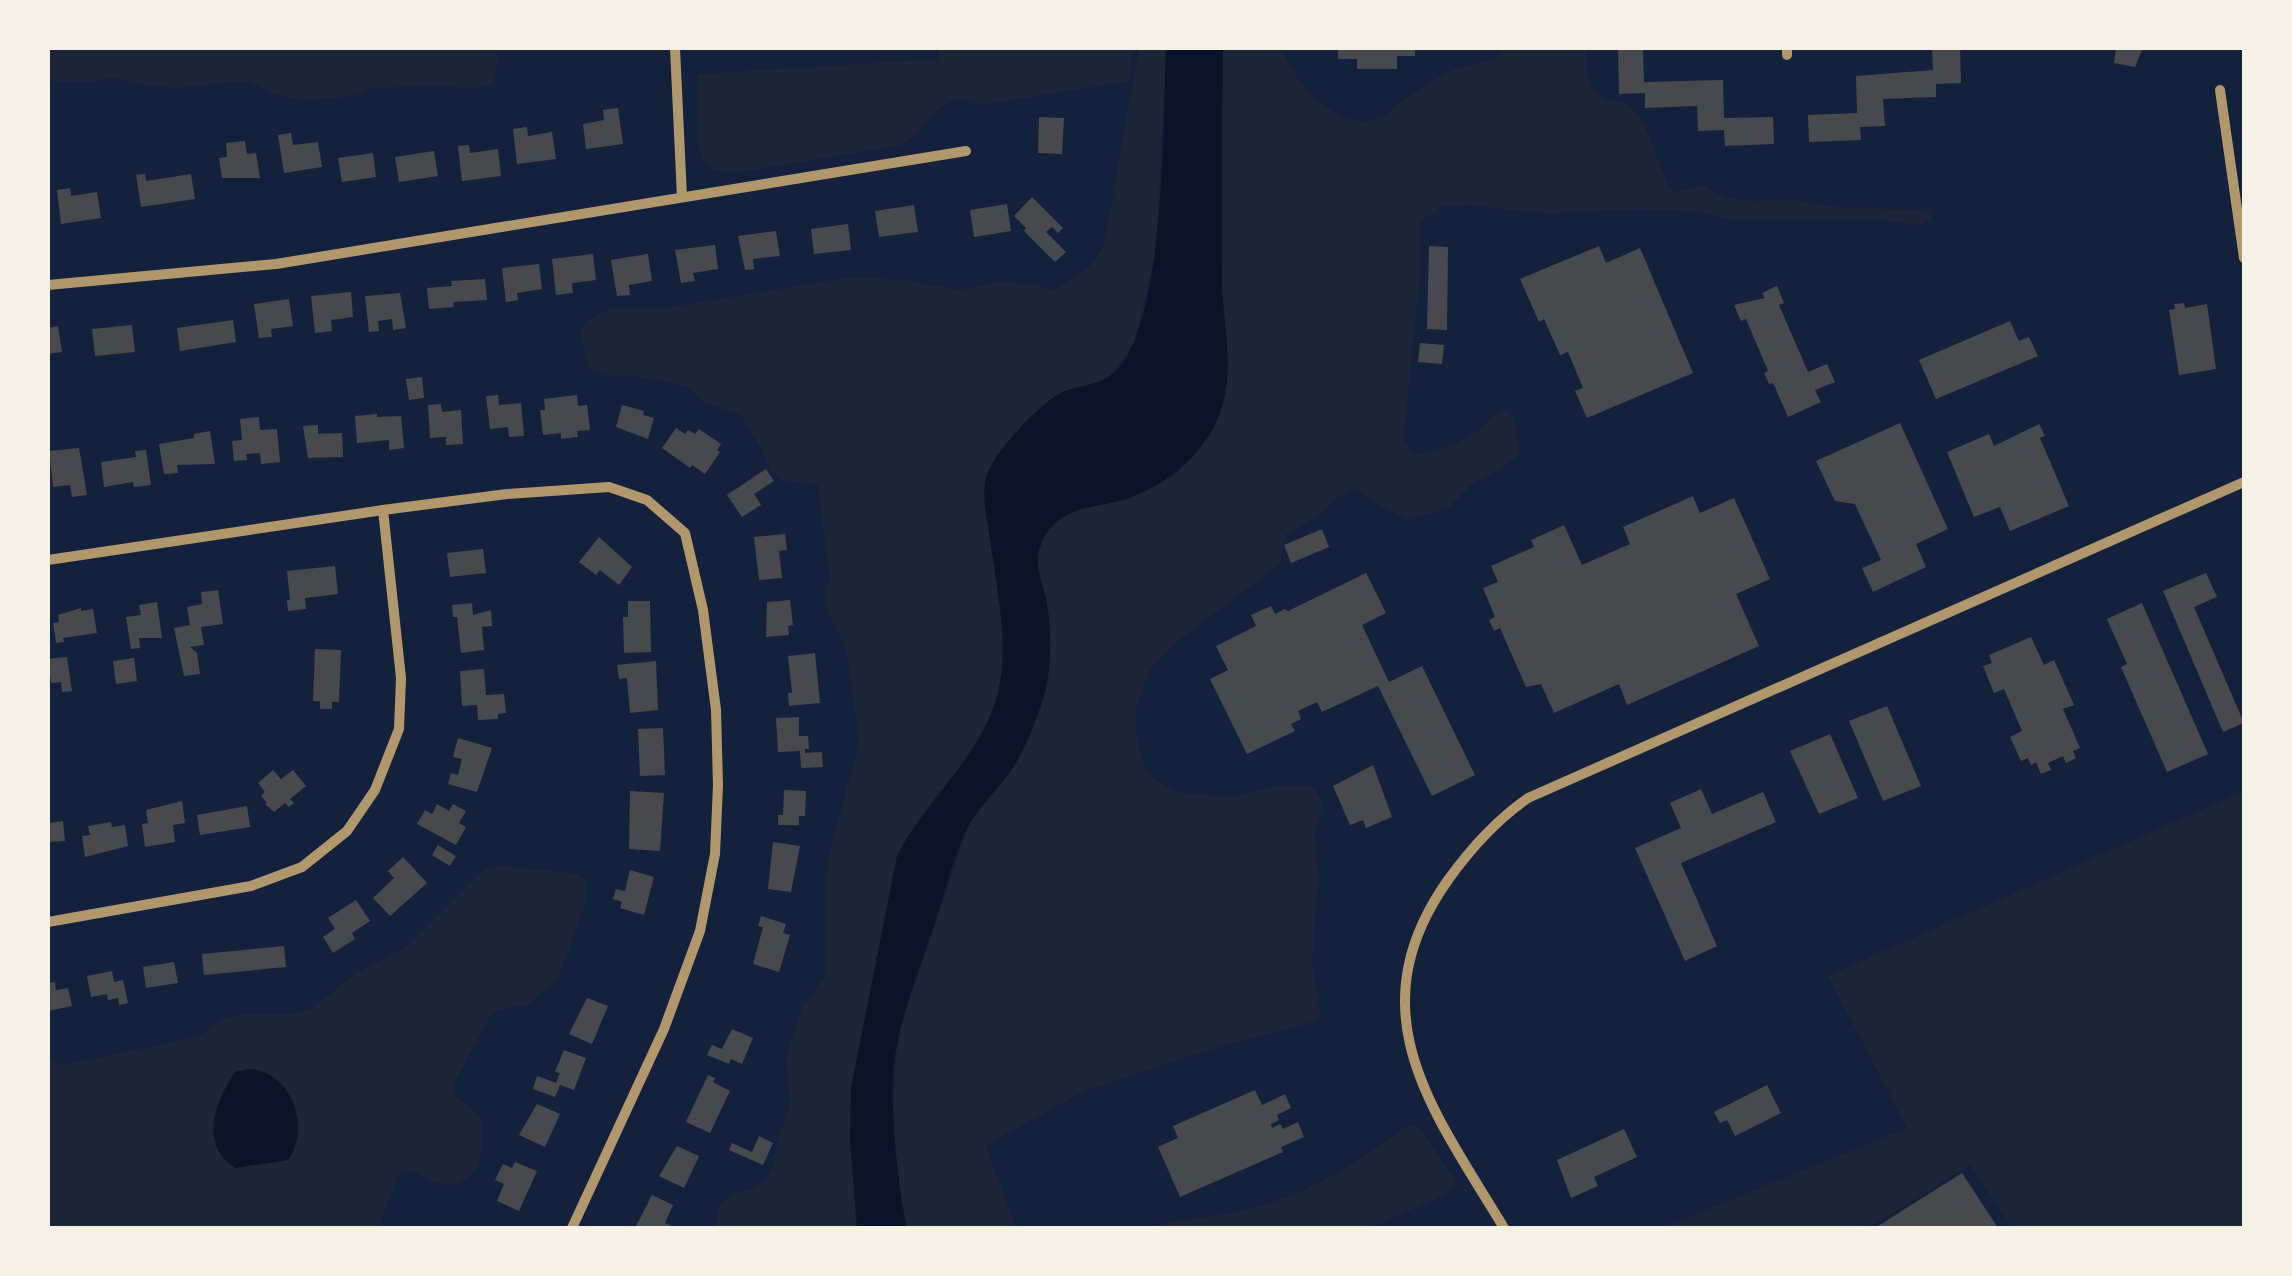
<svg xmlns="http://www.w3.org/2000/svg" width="2292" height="1276" font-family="'Sofia Sans Condensed',sans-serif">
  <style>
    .green { fill: #1d2539 }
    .water { fill: #0b132b }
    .building { fill: #48494c }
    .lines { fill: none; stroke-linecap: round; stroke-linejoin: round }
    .minor { stroke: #b1986c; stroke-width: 10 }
  </style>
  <rect width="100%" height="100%" fill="#14213d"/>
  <!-- green -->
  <g class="green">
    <polygon points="48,48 495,48 498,63 493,84 469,89 444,86 369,88 358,95 308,101 272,93 249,81 176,88 138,85 114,77 89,82 48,81"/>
    <path d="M938,48H1132L1130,81L983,105C936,84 933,131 898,146L733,173C722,172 712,171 704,161C693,147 698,93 698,74L938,59Z"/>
    <path d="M1139,48H1166L1156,251L1134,343L1111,375L1100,382L1061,393L984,499C994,566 1021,666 986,728C960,773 920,809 897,856L851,1088L850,1139L857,1228H715L721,1203L731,1194L756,1187L767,1179L773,1167L777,1142L790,1105L786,1055L804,1006L826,974L825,883L829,857L859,742L847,652L825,605V592L830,580L818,485L780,480L771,471L761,448L741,415L705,403L686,386L637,376L612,377L589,368L580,331L587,320L611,308H666L850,277L905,280L958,290L997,282L1038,284L1050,291C1074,279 1093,270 1104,244Z"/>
    <path d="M1223,48H1282C1293,82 1338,134 1379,118C1390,114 1394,107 1403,100C1409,95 1417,92 1423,88C1454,67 1457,66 1494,61L1501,50L1584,48L1587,51C1586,70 1585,91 1606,99C1614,102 1623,100 1629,106C1654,128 1655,166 1674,192L1704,185L1725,198L1757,201L1791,199L1835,207L1923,210L1930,213V219L1919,225L1878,220H1735L1694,212L1642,209L1548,214L1468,205L1441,207L1420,222V274L1403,442L1416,455C1437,453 1468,440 1485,425C1492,418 1493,415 1504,411L1514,418L1519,450L1517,456L1502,469L1472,484L1448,508L1408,520L1366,498L1358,488L1333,500L1321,515L1286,534L1280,563L1275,568L1181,638L1157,662L1149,672L1136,709V735L1144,766L1156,781L1178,792L1235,797L1274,786L1311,785L1319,796L1322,808L1315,834L1318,880L1312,962L1321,1013L1319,1020L1195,1054L1084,1091L988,1144L986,1147L1016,1228H907C893,1164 889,1091 901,1027L1045,598L1036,573V560L1045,535L1053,525L1075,510L1128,499L1177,474L1211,430L1229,369L1222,292Z"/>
    <polygon points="2244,791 2244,1228 2013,1228 1970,1165 1868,1228 1662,1228 1907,1128 1828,976"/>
    <path d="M497,865L578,874L587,883L584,908L557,980L527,1005L502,1009L491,1014L456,1080L454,1094C481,1121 486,1107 481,1152C480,1171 463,1187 443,1184C425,1181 418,1166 398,1175L378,1228H48V1058L62,1065L197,1037L223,1019L237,1015H286L313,1008L358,972L408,946L484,870Z"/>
    <path d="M1405,1127H1418L1422,1131L1455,1180V1186L1445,1195L1370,1228H1150C1181,1216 1210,1219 1241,1211C1303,1197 1355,1165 1405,1127Z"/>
  </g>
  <!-- water -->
  <g class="water">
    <path d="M1166,48H1223C1222,126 1221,204 1222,282C1223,328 1236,370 1219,416C1203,455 1166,486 1126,499C1099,508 1063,505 1046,534C1031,558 1040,574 1046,599C1052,628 1052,668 1044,696C1036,722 1025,750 1010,772C995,792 976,810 965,833C952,862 944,895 934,926C919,970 900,1016 894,1063C889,1105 898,1187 907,1228H857L850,1139L851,1088L897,856C927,797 990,749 1000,682C1008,635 996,586 990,539C987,518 980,492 988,472C997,449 1038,406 1059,394C1077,384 1099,387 1115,372C1166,323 1163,120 1166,48Z"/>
    <path d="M248,1069C290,1069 312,1127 288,1160L235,1168C199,1143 214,1104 235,1072Z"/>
  </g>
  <!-- building -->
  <g class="building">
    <polygon points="1338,48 1415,48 1415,56 1397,56 1397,69 1357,69 1357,59 1338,59"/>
    <polygon points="1618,48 1643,48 1644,82 1723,80 1724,118 1773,117 1774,144 1725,146 1724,130 1698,131 1697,106 1645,108 1645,93 1619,94"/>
    <polygon points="1932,48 1960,48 1961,83 1936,84 1936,97 1883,99 1885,126 1860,127 1861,140 1809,142 1808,115 1857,113 1856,76 1933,70"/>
    <polygon points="2116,48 2142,50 2135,67 2114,63"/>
    <polygon points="618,108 623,144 586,149 583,124 604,120 603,110"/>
    <polygon points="1039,117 1064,118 1062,154 1038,153"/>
    <polygon points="527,127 528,136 552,132 556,159 517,164 513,129"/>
    <polygon points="291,133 293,145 318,142 322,167 284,173 278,135"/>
    <polygon points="245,141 247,154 256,153 260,178 222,178 219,158 227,157 226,143"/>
    <polygon points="469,145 470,153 498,149 501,176 462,181 458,146"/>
    <polygon points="434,151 438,176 399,182 395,157"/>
    <polygon points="373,153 376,177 342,182 338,158"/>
    <polygon points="145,174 146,181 191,174 195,199 141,207 136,175"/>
    <polygon points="70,188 71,196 97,192 101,218 61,224 57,190"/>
    <polygon points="1032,197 1063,228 1058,233 1052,227 1046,232 1066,252 1055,262 1024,231 1026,228 1014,216"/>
    <polygon points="1007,204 1011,231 974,237 970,210"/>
    <polygon points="914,205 918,232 879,237 875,211"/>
    <polygon points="848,224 851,250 814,254 811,229"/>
    <polygon points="776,231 780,256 753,259 754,269 745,270 738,236"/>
    <polygon points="715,245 718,269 693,273 695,281 681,283 675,250"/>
    <polygon points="1429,246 1448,247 1447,330 1427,329"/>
    <polygon points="1599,246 1606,263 1640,248 1693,373 1587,418 1575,391 1583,388 1568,352 1560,355 1544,319 1539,322 1520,279"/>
    <polygon points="593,254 596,280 572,283 573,293 556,295 552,259"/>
    <polygon points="648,254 652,281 629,285 630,295 617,296 611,260"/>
    <polygon points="539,264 542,289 517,293 518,300 506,302 502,268"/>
    <polygon points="485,279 487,300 453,302 454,307 429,309 427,288 452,286 451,281"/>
    <polygon points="1777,286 1784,303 1779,305 1808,372 1827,364 1835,382 1815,390 1821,402 1788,417 1773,383 1769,384 1764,373 1768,371 1746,319 1741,321 1734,305 1765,298 1762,293"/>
    <polygon points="351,292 353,317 331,320 332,331 315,333 311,296"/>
    <polygon points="400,293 406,328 393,330 392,319 378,321 379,331 369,332 365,296"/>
    <polygon points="289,299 293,326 271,329 272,337 259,338 254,304"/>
    <polygon points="2184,303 2185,308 2207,304 2216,369 2179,375 2169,310 2175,309 2174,304"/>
    <polygon points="233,320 236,342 180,351 177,328"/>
    <polygon points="2010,321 2019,341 2029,337 2038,356 1936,399 1919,360"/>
    <polygon points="132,325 135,352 95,356 92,329"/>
    <polygon points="58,326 62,352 48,354 48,328"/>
    <polygon points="1420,343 1444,345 1442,364 1418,362"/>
    <polygon points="422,377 424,398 409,400 406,379"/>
    <polygon points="498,395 499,405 521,403 524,436 509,437 508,427 490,429 486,396"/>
    <polygon points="577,395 578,406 587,405 590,430 577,431 578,437 561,439 561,433 543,435 540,410 545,410 544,399"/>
    <polygon points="441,404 442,412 461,410 463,444 446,445 446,437 430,438 428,405"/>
    <polygon points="622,405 644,411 643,415 654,418 648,439 616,427"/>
    <polygon points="377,414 377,417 401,416 404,448 389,450 389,440 357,443 355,416"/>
    <polygon points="259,417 260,430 277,429 280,462 261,464 260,453 246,454 247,460 234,461 232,441 242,440 240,419"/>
    <polygon points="1900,423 1948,529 1916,544 1926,567 1873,592 1862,568 1881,560 1855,504 1835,501 1816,461"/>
    <polygon points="2039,424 2045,436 2040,438 2069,506 2010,531 2000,507 1974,517 1947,452 1989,434 1994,446"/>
    <polygon points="318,425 318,434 342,433 343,457 308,458 303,426"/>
    <polygon points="676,428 685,434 688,430 695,434 699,429 721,444 717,450 720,452 705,474 692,465 690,468 662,448"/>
    <polygon points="210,431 215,464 177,465 178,473 164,474 159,444 194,438 194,434"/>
    <polygon points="79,448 87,495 72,497 70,485 53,487 49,451"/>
    <polygon points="146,450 151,485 134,487 133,482 104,487 101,462 136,457 135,451"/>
    <polygon points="766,469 774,481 754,494 761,505 742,517 727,495"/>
    <polygon points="1693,496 1700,513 1734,498 1770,579 1736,594 1759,646 1627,705 1619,684 1554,713 1541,684 1526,687 1500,628 1494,631 1489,620 1495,617 1483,588 1498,582 1491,566 1534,547 1531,540 1564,525 1582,565 1630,544 1623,527"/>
    <polygon points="1322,529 1329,547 1291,563 1284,545"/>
    <polygon points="785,534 787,550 779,551 782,578 759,580 754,537"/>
    <polygon points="599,537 632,567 619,585 600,570 596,575 579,562"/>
    <polygon points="483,549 486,573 450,577 447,553"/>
    <polygon points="335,566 338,594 305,598 306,609 288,611 287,600 290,600 287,571"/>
    <polygon points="1366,573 1386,613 1362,625 1389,682 1422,666 1475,775 1432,796 1378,686 1322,712 1317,702 1298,711 1301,719 1291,724 1295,731 1247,754 1210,679 1228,670 1216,646 1256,626 1251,615 1271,606 1275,614 1285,609 1288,611"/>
    <polygon points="2206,573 2217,597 2194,607 2244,723 2223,732 2163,591"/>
    <polygon points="218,590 223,624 201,627 204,645 190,647 197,653 200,674 184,676 174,628 190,625 187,607 202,604 201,592"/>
    <polygon points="790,600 793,625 788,626 789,635 766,637 767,602"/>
    <polygon points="628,601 650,601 651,652 624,653 623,617 628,617"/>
    <polygon points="157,602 162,638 139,638 140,648 131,649 126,617 141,615 139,605"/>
    <polygon points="472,603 473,615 491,610 492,626 482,627 484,650 461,653 457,617 453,617 452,605"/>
    <polygon points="2142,603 2208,754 2167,772 2121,667 2127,664 2107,619"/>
    <polygon points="81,608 81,611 93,609 97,633 63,638 64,642 56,643 53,623 59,622 58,615"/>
    <polygon points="2031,637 2044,665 2054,660 2074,705 2063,709 2080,748 2073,751 2076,758 2066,763 2063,756 2048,763 2051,770 2041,774 2036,762 2031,765 2028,758 2021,761 2010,737 2022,731 2004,689 1994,693 1983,666 1992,663 1989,655"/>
    <polygon points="315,649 341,650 339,702 332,702 332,709 320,709 320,701 313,701"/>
    <polygon points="815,653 820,703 789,706 788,693 792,693 788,656"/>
    <polygon points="67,657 72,691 62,692 61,682 51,683 48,659"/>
    <polygon points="134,658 137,681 116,684 113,661"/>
    <polygon points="656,661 658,710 630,713 627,678 619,679 617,665"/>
    <polygon points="484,669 486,695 504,694 506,713 498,714 498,719 478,720 477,705 462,706 460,671"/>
    <polygon points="1887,706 1921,786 1883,801 1849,721"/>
    <polygon points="799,717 799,736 808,736 809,749 805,749 805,753 822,752 823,767 801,768 800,751 778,752 776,718"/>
    <polygon points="663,728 665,775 640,776 638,729"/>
    <polygon points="1830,734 1858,798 1819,814 1790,751"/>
    <polygon points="458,738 492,748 477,792 448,784 451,773 458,775 462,759 453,757"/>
    <polygon points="1373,765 1392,817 1366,828 1363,820 1350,825 1333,786"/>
    <polygon points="273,770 281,779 293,770 306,786 290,799 294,803 289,807 285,803 274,812 265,804 267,803 261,796 265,792 258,783"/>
    <polygon points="1701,789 1712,814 1763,792 1776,822 1681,863 1717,946 1685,961 1635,848 1681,828 1670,803"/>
    <polygon points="784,790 806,791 805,816 799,816 799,825 778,825 778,815 783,815"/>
    <polygon points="630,791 664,793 660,851 629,849"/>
    <polygon points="182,801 185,823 173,825 175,842 145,847 142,824 148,823 146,810"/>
    <polygon points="437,804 449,811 453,804 466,811 459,823 466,827 456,845 417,824 425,810 432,814"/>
    <polygon points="247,806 250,827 200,835 197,815"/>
    <polygon points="63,821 65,841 50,842 48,823"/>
    <polygon points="111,822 112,827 125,825 128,846 85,857 82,836 90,835 88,826"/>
    <polygon points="773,842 800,846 791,892 768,889"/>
    <polygon points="438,845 456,856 450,866 432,855"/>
    <polygon points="403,857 427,883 390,916 373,898 394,878 388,871"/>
    <polygon points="630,870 654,877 644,915 620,908 622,902 613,899 616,889 625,891"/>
    <polygon points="356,900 370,921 352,933 355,939 333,953 323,937 335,929 328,918"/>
    <polygon points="761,916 786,924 783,933 790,935 779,972 753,964 763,927 758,926"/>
    <polygon points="284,946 286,967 204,975 202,954"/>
    <polygon points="174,962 178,983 146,988 143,967"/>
    <polygon points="112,971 114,982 123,980 128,1003 119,1005 118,998 108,1000 107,994 91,997 87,976"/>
    <polygon points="55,982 56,990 68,988 72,1006 48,1011 48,983"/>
    <polygon points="587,998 608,1006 592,1044 569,1034"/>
    <polygon points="732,1029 753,1038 742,1064 731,1059 729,1064 707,1055 712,1045 722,1049"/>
    <polygon points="564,1050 586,1058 574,1090 560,1085 555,1097 533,1089 537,1076 556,1083 560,1073 555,1072"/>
    <polygon points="708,1075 715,1078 713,1082 730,1091 710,1133 686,1122"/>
    <polygon points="1767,1085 1781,1113 1735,1136 1727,1120 1720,1123 1714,1112"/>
    <polygon points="1255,1090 1262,1105 1285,1094 1291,1108 1277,1115 1279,1120 1271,1124 1272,1128 1280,1124 1283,1129 1298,1122 1304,1137 1281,1147 1283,1152 1180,1197 1158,1147 1178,1138 1173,1126"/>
    <polygon points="537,1104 560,1114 545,1147 519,1135"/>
    <polygon points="1624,1129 1637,1157 1594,1177 1598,1186 1571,1198 1557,1160"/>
    <polygon points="759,1136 773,1143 763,1165 729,1150 732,1143 752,1152"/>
    <polygon points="677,1146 699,1156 684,1188 659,1176"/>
    <polygon points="515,1162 537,1171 519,1211 497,1201 504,1184 495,1180 503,1164 512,1168"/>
    <polygon points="1962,1173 1998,1228 1875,1228"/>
    <polygon points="652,1195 673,1205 665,1223 676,1228 635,1228"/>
  </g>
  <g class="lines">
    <!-- minor -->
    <g class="minor">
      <polyline points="675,48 682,197"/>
      <polyline points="1787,48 1787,55"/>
      <polyline points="2220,90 2244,258"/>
      <polyline points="48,285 276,264 966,151"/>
      <polyline points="48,560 383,510 507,494 609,487 647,500 685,533 703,610 716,710 718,785 715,854 700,931 664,1029 572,1228"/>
      <polyline points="48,922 251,886 302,867 347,831 375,790 399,729 401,678 383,510"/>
      <path d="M1504,1228C1433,1110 1354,1013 1448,880C1471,848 1495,821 1528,798L2244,482"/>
    </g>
  </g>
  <!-- border -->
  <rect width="2292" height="1276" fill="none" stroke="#f6f1e7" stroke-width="100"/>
</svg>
